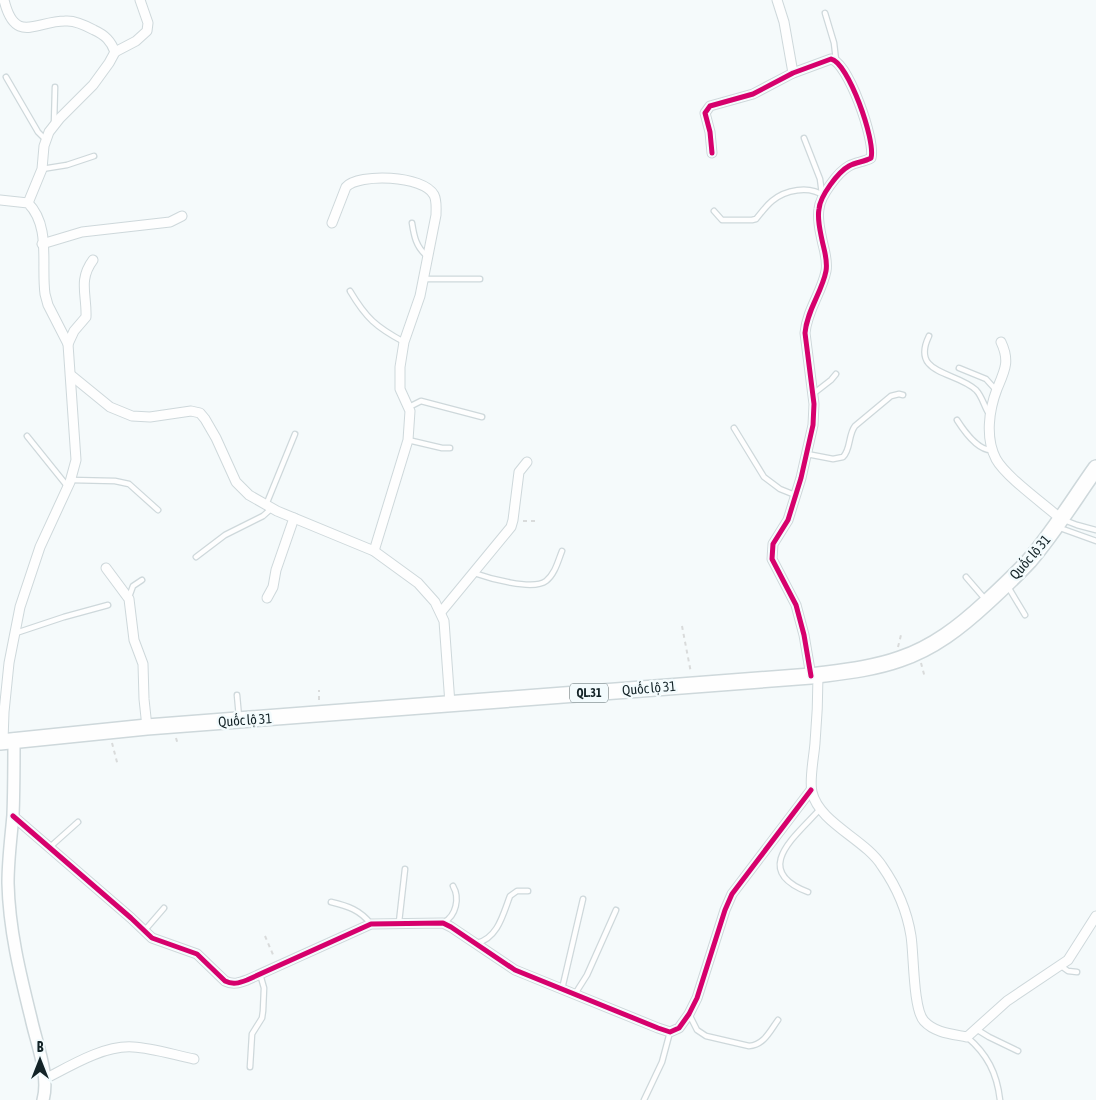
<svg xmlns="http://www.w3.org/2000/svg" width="1096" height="1100" font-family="'Asap Condensed',sans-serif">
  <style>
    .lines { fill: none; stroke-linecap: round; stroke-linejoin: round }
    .service-casing { stroke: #ced8db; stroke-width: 7 }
    .minor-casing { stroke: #ced8db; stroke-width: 11 }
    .tertiary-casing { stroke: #ced8db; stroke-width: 14 }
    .trunk-casing { stroke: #ced8db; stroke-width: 18 }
    .path { stroke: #d9dbdb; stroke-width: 2; stroke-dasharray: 4 4; stroke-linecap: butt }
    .service { stroke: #fefefe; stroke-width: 4.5 }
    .minor { stroke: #fefefe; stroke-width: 9 }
    .tertiary { stroke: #fefefe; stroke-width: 11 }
    .trunk { stroke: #fefefe; stroke-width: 15 }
    .cycleway-casing { stroke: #f3fbfd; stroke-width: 8 }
    .cycleway { stroke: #d6006c; stroke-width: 5 }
    .labels { text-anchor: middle; stroke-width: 5; stroke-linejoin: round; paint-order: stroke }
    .shield { fill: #f3fbfd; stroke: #566467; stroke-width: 1 }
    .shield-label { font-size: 12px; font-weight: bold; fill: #132327 }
    .street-label { font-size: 14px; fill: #132327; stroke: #f3fbfd }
  </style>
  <rect width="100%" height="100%" fill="#f5fafb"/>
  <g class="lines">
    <!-- service casing -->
    <g class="service-casing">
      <g id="service">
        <polyline points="825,13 834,43 836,60"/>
        <polyline points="6,77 38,132 45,139"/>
        <polyline points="54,124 55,87"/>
        <polyline points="804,138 820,179 822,194"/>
        <polyline points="42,169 67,165 94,156"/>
        <path d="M714,211L722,220H752L756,219C761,213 766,206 772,201C785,190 809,185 824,196"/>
        <path d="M412,223C414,236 416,247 427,256"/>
        <polyline points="424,279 480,279"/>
        <path d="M350,291C366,318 376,327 404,342"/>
        <path d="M929,336C910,375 956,371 976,390C982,396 984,406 989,414"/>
        <polyline points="959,368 986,379 996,390"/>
        <polyline points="813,394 831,380 836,374"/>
        <polyline points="409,407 421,401 482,417"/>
        <path d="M957,420C964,431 978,450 991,450"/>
        <polyline points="734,428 764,477 780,489 795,495"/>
        <polyline points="27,436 68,487"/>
        <polyline points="408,440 442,448 450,448"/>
        <path d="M807,454L833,459L843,457C851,449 848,435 855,426L891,396L899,394L903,395"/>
        <polyline points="71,480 115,481 129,484 158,510"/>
        <polyline points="266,505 295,434"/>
        <polyline points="1064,520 1077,525 1096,530"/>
        <polyline points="1060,528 1096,541"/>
        <polyline points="196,557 225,535 263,516 272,508"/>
        <path d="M474,573C488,578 533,591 546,581C555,574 558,561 562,551"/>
        <polyline points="966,577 985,599"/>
        <polyline points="1007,585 1025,615"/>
        <polyline points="129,597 133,586 142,580"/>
        <polyline points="16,633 64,617 108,605"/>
        <polyline points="237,695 239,717"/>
        <polyline points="50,847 78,822"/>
        <path d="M808,892C750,870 796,836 820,809"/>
        <path d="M331,902C348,906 360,910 371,924"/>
        <polyline points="399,922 405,869"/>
        <path d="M444,922C456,916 460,898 453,886"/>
        <polyline points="145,930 164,908"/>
        <path d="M477,943C498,938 503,914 510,896L517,891H528"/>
        <polyline points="1061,966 1068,971 1077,972"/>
        <polyline points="562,989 583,899"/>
        <polyline points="575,994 587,975 616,910"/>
        <path d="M689,1014L697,1030L706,1036L749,1046C764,1045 770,1031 778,1020"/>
        <polyline points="976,1029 989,1037 1018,1051"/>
        <path d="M967,1037C987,1054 997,1073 1000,1100"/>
        <polyline points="250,1067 252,1034 262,1018 263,1011 264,988 260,974"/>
        <polyline points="644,1100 662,1062 670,1032"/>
      </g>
    </g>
    <!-- minor casing -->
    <g class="minor-casing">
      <g id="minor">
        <path d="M4,0C15,45 36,21 65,21C75,20 85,25 94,30C105,35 111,41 115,52L109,63L93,85L60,118L49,132L44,146L42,169L28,203"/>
        <polyline points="777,0 784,22 793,73"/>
        <polyline points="115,52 136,41 147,31 148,23 140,0"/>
        <path d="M712,153L710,132L705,113L710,106L753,94L793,73L831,59C848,62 876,141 871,158C864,162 856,162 849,166C838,172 820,196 819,209C817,219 820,230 822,240C824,250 828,260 826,271C822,292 807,310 805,333L814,404L813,425L801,478L788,520L773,544L772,559L796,605L804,635L811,676"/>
        <path d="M0,200L28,203C51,226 41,264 45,294L48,305L68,344L76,460L70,482L40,547L20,607L9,663L4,712L3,741"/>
        <path d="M332,223L346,187C359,173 423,175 434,195C437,201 436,208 436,215L420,296L404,342L400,367V389L410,411L408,440L374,551"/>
        <polyline points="42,244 82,232 170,222 182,216"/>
        <path d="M1001,342C1010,361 1005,370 997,389C989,410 985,438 996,459C1006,477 1044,504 1061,519"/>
        <path d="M68,344L74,331L86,317C87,295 78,280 93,260"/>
        <polyline points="72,376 110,407 132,416 150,417 191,411 200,413 205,419 216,438 236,482 249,495 277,511 374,551 418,583 435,602 444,621 450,704"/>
        <polyline points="106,568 129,599 134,640 143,664 144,699 147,727"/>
        <polyline points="267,598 273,587 276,570 294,518"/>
        <polyline points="441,612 511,527 513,520 519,472 527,462"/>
        <path d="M818,675C818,698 817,720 815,743C814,757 809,780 812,792C819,823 865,839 882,866C896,886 907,911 911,936C914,955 913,1009 924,1021C935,1033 952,1034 967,1037L1007,1001L1068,960L1096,916"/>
        <path d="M13,816L131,918L152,938L197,954L225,981C233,985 239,983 247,980L371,924L443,923L451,927L515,970L658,1028L670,1032L679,1028L689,1014L697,998L725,910L732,894L811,790"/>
        <path d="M45,1079C70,1066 104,1045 133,1047C153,1048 174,1055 194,1059"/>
      </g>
    </g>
    <!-- tertiary casing -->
    <g class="tertiary-casing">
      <path id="tertiary" d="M14,739C14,764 14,790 13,815C11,838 8,860 8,883C9,929 20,974 31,1018C36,1042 50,1076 43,1100"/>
    </g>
    <!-- trunk casing -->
    <g class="trunk-casing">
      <path id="trunk" d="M0,742L147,727L811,676C840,672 872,669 900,659C933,648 960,627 986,603C1000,590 1015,576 1029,561C1054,532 1074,499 1096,468"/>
    </g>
    <!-- path -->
    <g class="path">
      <polyline points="523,521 536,521"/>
      <polyline points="682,626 691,673"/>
      <polyline points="898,647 901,635"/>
      <polyline points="921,663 925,678"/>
      <polyline points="319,700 319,690"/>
      <polyline points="176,738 178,745"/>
      <polyline points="112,743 118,766"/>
      <polyline points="265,936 274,957"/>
    </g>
    <!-- service -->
    <use href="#service" class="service"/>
    <!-- minor -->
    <use href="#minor" class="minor"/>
    <!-- tertiary -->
    <use href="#tertiary" class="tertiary"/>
    <!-- trunk -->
    <use href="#trunk" class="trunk"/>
    <!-- cycleway casing -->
    <g class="cycleway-casing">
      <g id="cycleway">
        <path d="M712,153L710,132L705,113L710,106L753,94L793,73L831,59C848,62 876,141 871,158C864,162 856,162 849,166C838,172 820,196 819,209C817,219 820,230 822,240C824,250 828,260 826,271C822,292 807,310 805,333L814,404L813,425L801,478L788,520L773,544L772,559L796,605L804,635L811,676"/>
        <path d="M13,816L131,918L152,938L197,954L225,981C233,985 239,983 247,980L371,924L443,923L451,927L515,970L658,1028L670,1032L679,1028L689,1014L697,998L725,910L732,894L811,790"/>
      </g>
    </g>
    <!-- cycleway -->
    <use href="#cycleway" class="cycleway"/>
  </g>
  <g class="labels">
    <!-- shield labels -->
    <rect class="shield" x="570" y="683.5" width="38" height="19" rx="4"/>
    <g class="shield-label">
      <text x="589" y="697">QL.31</text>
    </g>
    <!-- street labels -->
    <g class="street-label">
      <text transform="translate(1030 557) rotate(-49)" y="5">Quốc lộ 31</text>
      <text transform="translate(649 688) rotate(-5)" y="5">Quốc lộ 31</text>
      <text transform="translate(245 720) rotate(-4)" y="5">Quốc lộ 31</text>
    </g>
  </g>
  <!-- north arrow -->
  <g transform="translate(40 1060)" stroke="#f3fbfd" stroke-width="4" paint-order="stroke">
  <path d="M0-4L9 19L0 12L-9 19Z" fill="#132327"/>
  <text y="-8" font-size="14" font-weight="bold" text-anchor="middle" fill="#132327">B</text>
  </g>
</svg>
